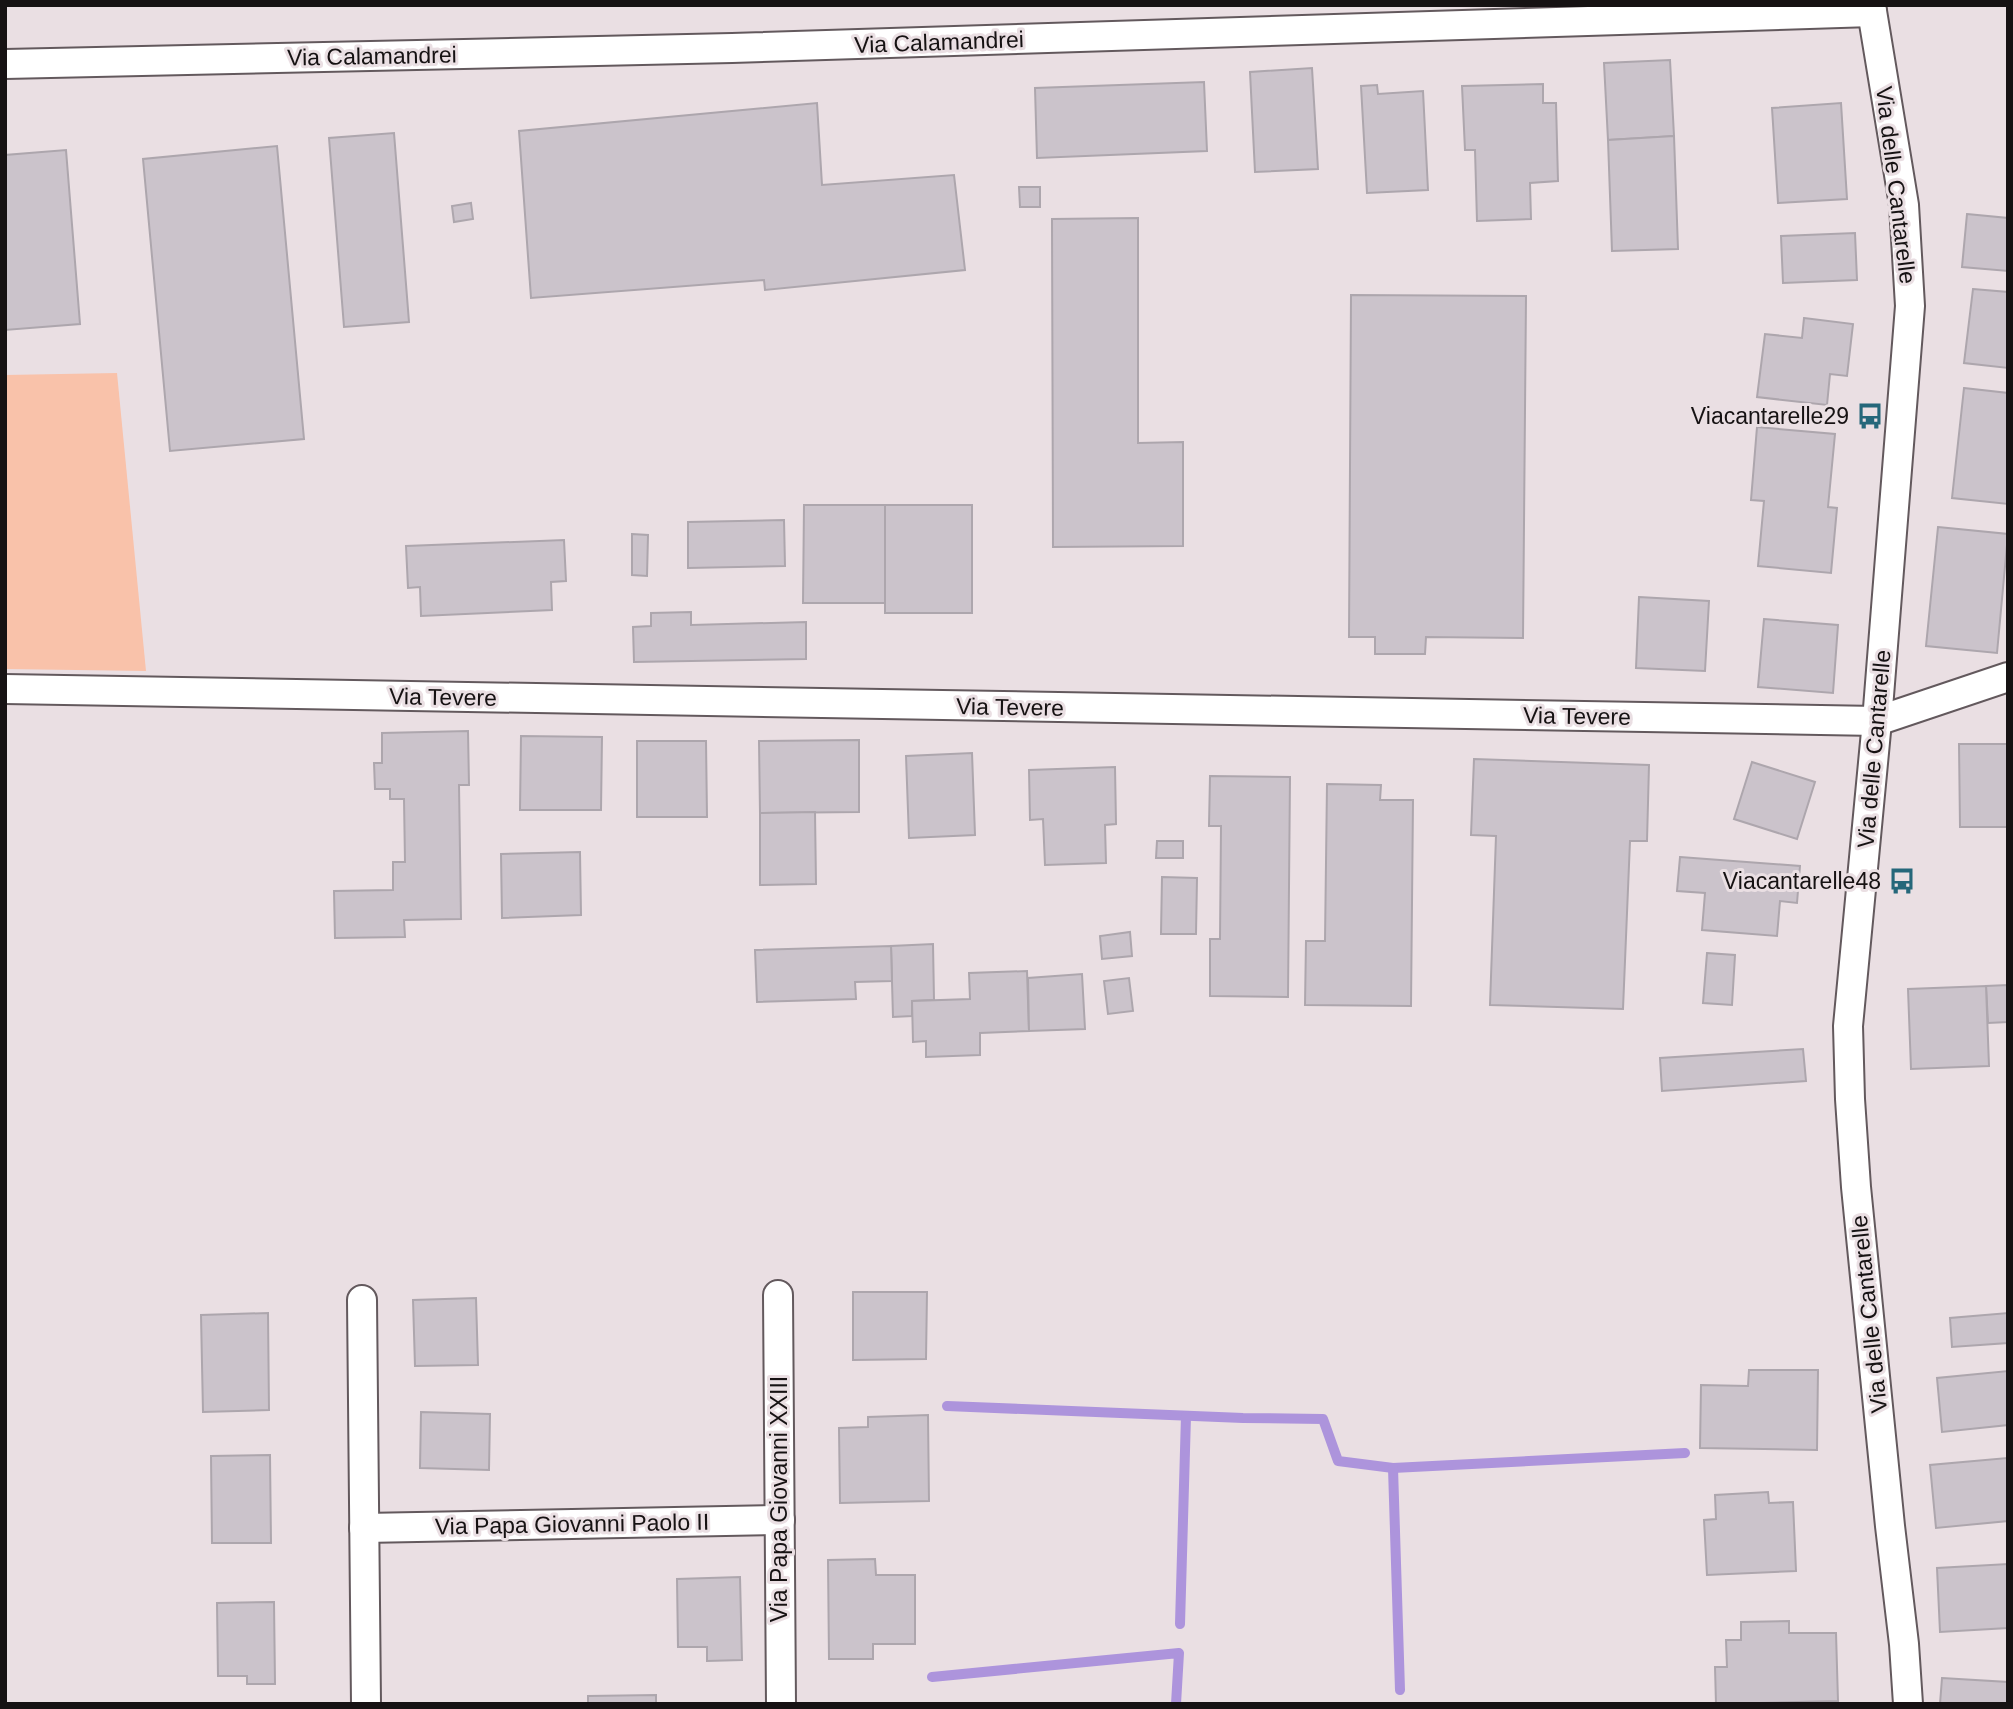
<svg xmlns="http://www.w3.org/2000/svg" width="2013" height="1709" font-family="Arial,sans-serif">
  <style>
    .green { fill: #f9c2aa }
    .lines { fill: none; stroke-linecap: round; stroke-linejoin: round }
    .stream { stroke: #ad94dc; stroke-width: 10 }
    .building { fill: #cbc3cb; stroke: #ada6ad; stroke-width: 2 }
    .street-casing { stroke: #63595d; stroke-width: 32 }
    .street { stroke: #fff; stroke-width: 28 }
    .labels { text-anchor: middle; stroke-width: 6; stroke-linejoin: round; paint-order: stroke }
    .street-label { font-size: 23px; fill: #161213; stroke: #eadfe3 }
    .poi-label { font-size: 23px; fill: #161213; stroke: #eadfe3; text-anchor: end }
  </style>
  <rect width="100%" height="100%" fill="#eadfe3"/>
  <!-- green -->
  <polygon class="green" points="117,373 146,671 5,669 5,375"/>
  <g class="lines">
    <!-- stream -->
    <g class="stream">
      <polyline points="947,1406 1243,1418 1323,1419 1338,1461 1393,1468 1685,1453"/>
      <polyline points="1393,1468 1400,1690"/>
      <polyline points="1180,1624 1186,1416"/>
      <polyline points="932,1677 1179,1653 1176,1704"/>
    </g>
  </g>
  <!-- building -->
  <g class="building">
    <polygon points="1670,60 1674,136 1608,140 1604,63"/>
    <polygon points="1312,68 1318,169 1255,172 1250,72"/>
    <polygon points="1204,82 1207,151 1037,158 1035,88"/>
    <polygon points="1543,84 1543,103 1556,103 1558,181 1530,183 1531,219 1477,221 1475,150 1465,150 1462,86"/>
    <polygon points="1377,85 1378,94 1423,91 1428,190 1367,193 1361,86"/>
    <polygon points="817,103 822,185 954,175 965,270 765,290 764,280 531,298 519,131"/>
    <polygon points="1841,103 1847,199 1778,203 1772,108"/>
    <polygon points="394,133 409,322 344,327 329,138"/>
    <polygon points="1674,136 1678,249 1612,251 1608,140"/>
    <polygon points="277,146 304,439 170,451 143,159"/>
    <polygon points="66,150 80,324 5,330 5,155"/>
    <polygon points="1019,187 1040,187 1040,207 1020,207"/>
    <polygon points="471,203 473,219 454,222 452,206"/>
    <polygon points="1967,214 2008,218 2008,271 1962,267"/>
    <polygon points="1138,218 1138,443 1183,442 1183,546 1053,547 1052,219"/>
    <polygon points="1855,233 1857,280 1783,283 1781,236"/>
    <polygon points="1973,289 2008,292 2008,368 1964,363"/>
    <polygon points="1351,295 1526,296 1523,638 1426,637 1425,654 1375,654 1375,637 1349,637"/>
    <polygon points="1804,318 1853,324 1847,376 1830,374 1827,405 1757,397 1765,334 1802,338"/>
    <polygon points="1964,388 2008,393 2008,504 1952,498"/>
    <polygon points="1757,427 1835,434 1828,507 1837,508 1831,573 1758,566 1764,501 1751,500"/>
    <polygon points="804,505 885,505 885,603 803,603"/>
    <rect x="885" y="505" width="87" height="108"/>
    <polygon points="784,520 785,566 688,568 688,522"/>
    <polygon points="1938,527 2008,534 1997,653 1926,646"/>
    <polygon points="632,534 648,535 647,576 632,575"/>
    <polygon points="564,540 566,581 551,582 552,610 421,616 420,587 408,588 406,546"/>
    <polygon points="1639,597 1709,601 1705,671 1636,668"/>
    <polygon points="691,612 691,625 806,622 806,659 634,662 633,627 651,626 651,613"/>
    <polygon points="1764,619 1838,625 1833,693 1758,687"/>
    <polygon points="468,731 469,785 459,785 461,919 404,920 405,937 335,938 334,891 393,890 393,862 405,862 404,799 390,799 390,789 375,789 374,763 382,763 382,733"/>
    <polygon points="521,736 602,737 601,810 520,810"/>
    <polygon points="859,740 859,812 760,813 759,741"/>
    <polygon points="637,741 706,741 707,817 637,817"/>
    <polygon points="1959,744 2008,744 2008,827 1960,827"/>
    <polygon points="972,753 975,835 909,838 906,756"/>
    <polygon points="1474,759 1649,765 1647,841 1630,841 1623,1009 1490,1005 1496,836 1471,835"/>
    <polygon points="1752,762 1815,782 1797,839 1734,819"/>
    <polygon points="1115,767 1116,824 1105,825 1106,863 1045,865 1043,819 1030,820 1029,770"/>
    <polygon points="1210,776 1290,777 1288,997 1210,996 1210,939 1220,939 1221,826 1209,826"/>
    <polygon points="1327,784 1381,785 1380,800 1413,800 1411,1006 1305,1005 1306,941 1325,941"/>
    <polygon points="815,812 816,884 760,885 760,813"/>
    <polygon points="1157,841 1183,841 1183,858 1156,858"/>
    <polygon points="580,852 581,915 502,918 501,854"/>
    <polygon points="1680,857 1800,866 1797,903 1780,901 1777,936 1702,930 1705,893 1677,891"/>
    <polygon points="1162,877 1197,878 1196,934 1161,934"/>
    <polygon points="1130,932 1132,956 1102,959 1100,936"/>
    <polygon points="933,944 934,1000 912,1001 912,1016 893,1017 891,946"/>
    <polygon points="891,946 892,981 855,982 856,999 757,1002 755,950"/>
    <polygon points="1707,953 1735,955 1732,1005 1703,1003"/>
    <polygon points="1027,971 1029,1031 980,1033 980,1055 926,1057 926,1041 913,1042 912,1001 970,999 969,973"/>
    <polygon points="1082,974 1085,1029 1029,1031 1028,978"/>
    <polygon points="1129,978 1133,1011 1108,1014 1104,981"/>
    <polygon points="2008,985 2008,1022 1988,1023 1986,986"/>
    <polygon points="1986,986 1989,1066 1911,1069 1908,989"/>
    <polygon points="1803,1049 1806,1081 1662,1091 1660,1058"/>
    <polygon points="853,1292 927,1292 926,1359 853,1360"/>
    <polygon points="476,1298 478,1365 415,1366 413,1300"/>
    <polygon points="268,1313 269,1410 203,1412 201,1315"/>
    <polygon points="2008,1313 2008,1343 1952,1347 1950,1318"/>
    <polygon points="1749,1370 1818,1370 1817,1450 1700,1448 1701,1385 1748,1386"/>
    <polygon points="2008,1371 2008,1425 1942,1432 1937,1378"/>
    <polygon points="421,1412 490,1414 489,1470 420,1468"/>
    <polygon points="928,1415 929,1501 840,1503 839,1428 868,1427 868,1417"/>
    <polygon points="270,1455 271,1543 212,1543 211,1456"/>
    <polygon points="2007,1458 2008,1521 1936,1528 1930,1465"/>
    <polygon points="1768,1492 1769,1503 1793,1502 1796,1571 1707,1575 1704,1520 1716,1519 1715,1495"/>
    <polygon points="875,1559 876,1575 915,1575 915,1644 873,1644 873,1659 829,1659 828,1560"/>
    <polygon points="2008,1564 2008,1628 1940,1632 1937,1568"/>
    <polygon points="740,1577 742,1660 707,1661 707,1647 678,1647 677,1579"/>
    <polygon points="274,1602 275,1684 247,1684 247,1676 218,1676 217,1603"/>
    <polygon points="1789,1621 1789,1633 1836,1633 1838,1701 1716,1704 1715,1667 1727,1667 1726,1640 1741,1640 1741,1622"/>
    <polygon points="1942,1678 2008,1682 2008,1704 1940,1704"/>
    <polygon points="656,1695 656,1704 588,1704 588,1696"/>
  </g>
  <g class="lines">
    <!-- street casing -->
    <g class="street-casing">
      <g id="street">
        <polyline points="1871,5 1904,205 1910,306 1877,721 1848,1026 1850,1099 1856,1187 1890,1526 1904,1644 1908,1704"/>
        <polyline points="5,64 732,48 1872,12"/>
        <polyline points="5,689 1877,721 2008,677"/>
        <polyline points="778,1295 781,1704"/>
        <polyline points="362,1300 366,1704"/>
        <polyline points="364,1528 780,1520"/>
      </g>
    </g>
    <!-- street -->
    <use href="#street" class="street"/>
  </g>
  <!-- icons -->
  <defs>
    <g id="bus-bare" transform="scale(2.1)"><path d="M-5-6H5V4H4V6H2V4H-2V6H-4V4H-5ZM-3.5-4V0h7V-4ZM-3.5 1.2v1.5H-2V1.2ZM2 1.2v1.5H3.5V1.2Z" fill="#25677a" stroke="#eadfe3" stroke-width="2.5" paint-order="stroke"/></g>
  </defs>
  <g fill-rule="evenodd">
    <use href="#bus-bare" x="1870" y="416"/>
    <use href="#bus-bare" x="1902" y="881"/>
  </g>
  <g class="labels">
    <!-- street labels -->
    <g class="street-label">
      <text transform="translate(939 42) rotate(-2)" y="8">Via Calamandrei</text>
      <text transform="translate(372 56) rotate(-1)" y="8">Via Calamandrei</text>
      <text transform="translate(1896 185) rotate(83)" y="8">Via delle Cantarelle</text>
      <text transform="translate(443 697) rotate(1)" y="8">Via Tevere</text>
      <text transform="translate(1010 707) rotate(1)" y="8">Via Tevere</text>
      <text transform="translate(1577 716) rotate(1)" y="8">Via Tevere</text>
      <text transform="translate(1874 749) rotate(-85)" y="8">Via delle Cantarelle</text>
      <text transform="translate(1869 1314) rotate(-96)" y="8">Via delle Cantarelle</text>
      <text transform="translate(779 1499) rotate(-90)" y="8">Via Papa Giovanni XXIII</text>
      <text transform="translate(572 1524) rotate(-1)" y="8">Via Papa Giovanni Paolo II</text>
    </g>
    <!-- poi labels -->
    <g class="poi-label">
      <text x="1849" y="424">Viacantarelle29</text>
      <text x="1881" y="889">Viacantarelle48</text>
    </g>
  </g>
  <!-- border -->
  <rect width="2013" height="1709" fill="none" stroke="#161213" stroke-width="14"/>
</svg>
